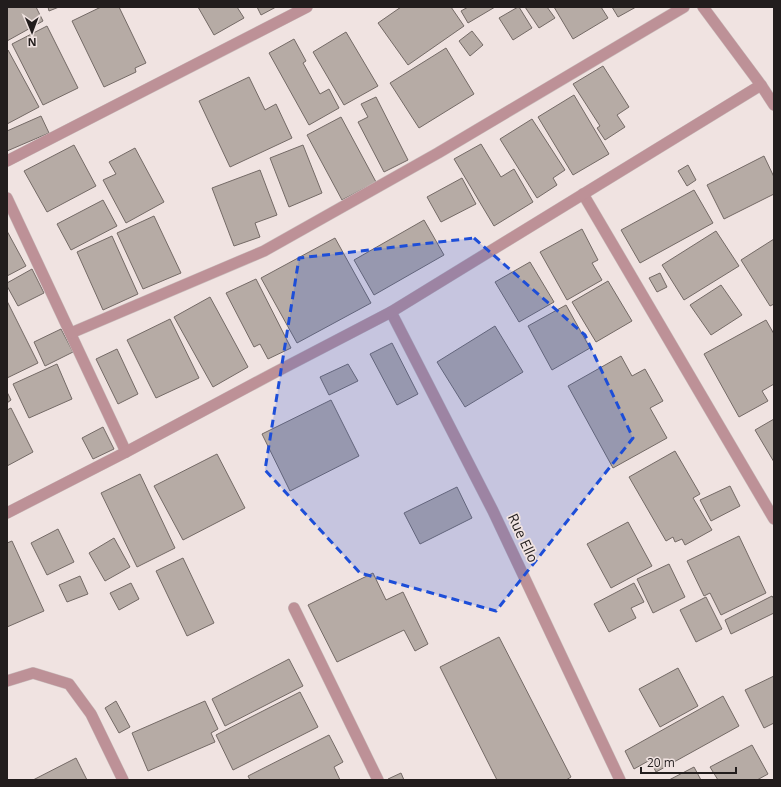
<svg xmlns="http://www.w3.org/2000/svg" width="781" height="787" font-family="'Open Sans',sans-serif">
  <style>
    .building { fill: #b6aba5; stroke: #746a66 }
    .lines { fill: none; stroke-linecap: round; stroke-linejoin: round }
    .minor-casing { stroke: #cbbfbe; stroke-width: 12 }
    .minor { stroke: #bd9197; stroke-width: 11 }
    .marked { fill: #1d4ed8; fill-opacity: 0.2; stroke: #1d4ed8; stroke-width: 3; stroke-dasharray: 8 5; stroke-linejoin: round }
    .labels { text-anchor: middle; stroke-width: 3.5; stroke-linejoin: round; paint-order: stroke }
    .street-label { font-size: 14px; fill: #221d1d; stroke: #f0e3e1 }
  </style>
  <rect width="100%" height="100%" fill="#f0e3e1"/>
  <!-- building -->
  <g class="building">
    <polygon points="7,7 36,7 43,21 7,41"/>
    <polygon points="48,7 59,7 49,11"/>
    <polygon points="101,7 119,7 146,63 135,68 136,72 104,87 72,21"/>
    <polygon points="198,7 237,7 244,18 214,35"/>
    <polygon points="257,7 276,7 261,15"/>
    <polygon points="401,7 451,7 464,26 408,65 378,23"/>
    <polygon points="468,7 495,7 468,23 461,11"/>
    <polygon points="518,7 519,7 532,28 513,40 499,18"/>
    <polygon points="525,7 547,7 555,18 539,28"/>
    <polygon points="554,7 601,7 608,18 573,39"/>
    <polygon points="612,7 636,7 618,17"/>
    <polygon points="47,26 78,88 43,105 12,44"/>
    <polygon points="472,31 483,45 470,56 459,41"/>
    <polygon points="346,32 378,86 344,105 313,52"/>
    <polygon points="294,39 306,61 303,63 320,94 329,89 339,108 309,125 269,53"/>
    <polygon points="446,48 474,94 419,128 390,83"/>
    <polygon points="8,50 39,107 7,124 7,51"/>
    <polygon points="603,66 629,107 617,115 625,127 605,140 597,128 600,126 573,84"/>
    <polygon points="249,77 265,110 276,104 292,138 230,167 199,101"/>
    <polygon points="574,95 609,154 573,175 538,117"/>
    <polygon points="376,97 408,160 384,172 358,122 368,117 361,104"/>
    <polygon points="41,116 49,133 7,151 7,131"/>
    <polygon points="341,117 376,182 342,200 307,135"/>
    <polygon points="532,119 565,170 553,178 557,185 537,198 500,139"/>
    <polygon points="481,144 501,177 514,169 533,202 494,226 454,159"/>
    <polygon points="74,145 96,186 47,212 24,171"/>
    <polygon points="303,145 322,193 289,207 270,158"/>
    <polygon points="135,148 164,202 126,223 103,180 116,174 109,162"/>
    <polygon points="764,156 774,177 774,194 724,219 707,185"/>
    <polygon points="688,165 696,180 687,186 678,171"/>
    <polygon points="260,170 277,215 255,223 260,237 234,246 212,188"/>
    <polygon points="462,178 476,204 441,222 427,197"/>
    <polygon points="694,190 713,223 640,263 621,230"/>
    <polygon points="103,200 117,226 71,250 57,224"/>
    <polygon points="154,216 181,273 143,289 117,233"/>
    <polygon points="424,220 444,255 374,295 354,260"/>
    <polygon points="582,229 598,260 592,263 602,280 567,300 540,252"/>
    <polygon points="7,231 26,266 7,276"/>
    <polygon points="716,231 739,266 684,300 662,265"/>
    <polygon points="112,236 138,294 103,310 77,252"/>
    <polygon points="335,238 371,303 297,343 261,278"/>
    <polygon points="774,239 774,304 770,306 741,260"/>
    <polygon points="530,262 554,302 519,322 495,282"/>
    <polygon points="32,269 44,293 18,306 7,286 7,283"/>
    <polygon points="660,273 667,287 657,292 649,278"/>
    <polygon points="256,279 291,348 268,359 260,344 254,347 226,293"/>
    <polygon points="608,281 632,321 596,342 572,302"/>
    <polygon points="721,285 742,315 711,335 690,305"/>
    <polygon points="210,297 248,367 213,387 174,317"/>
    <polygon points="7,301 38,363 7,378"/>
    <polygon points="566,305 590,348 552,370 528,326"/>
    <polygon points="170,319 199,378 156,398 127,340"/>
    <polygon points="766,320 774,334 774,384 762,391 768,401 739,417 704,354"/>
    <polygon points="495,326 523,372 465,407 437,362"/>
    <polygon points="61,329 73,352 45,366 34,342"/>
    <polygon points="392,343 418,394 397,405 370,354"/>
    <polygon points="117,349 138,394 118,404 96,359"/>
    <polygon points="621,356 632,376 645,369 663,401 650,408 667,438 613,468 568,386"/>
    <polygon points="57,364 72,399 29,418 13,384"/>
    <polygon points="348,364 358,381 329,395 320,377"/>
    <polygon points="7,392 11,400 7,403"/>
    <polygon points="331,400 359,456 290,491 262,434"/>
    <polygon points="11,408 33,452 7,466 7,410"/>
    <polygon points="774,419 774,462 755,430"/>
    <polygon points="103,427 114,449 93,459 82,438"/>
    <polygon points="675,451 700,494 693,498 712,530 685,545 682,539 675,542 673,537 666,541 629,477"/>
    <polygon points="217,454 245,508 183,540 154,486"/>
    <polygon points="140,474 175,548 137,567 101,493"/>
    <polygon points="730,486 740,506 711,521 700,500"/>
    <polygon points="457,487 472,518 420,544 404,513"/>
    <polygon points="628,522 652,566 611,588 587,544"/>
    <polygon points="58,529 74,562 47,575 31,543"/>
    <polygon points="739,536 766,593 721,615 710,593 704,596 687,561"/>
    <polygon points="114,538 130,567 105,581 89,553"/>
    <polygon points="12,541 44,611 7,627 7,543"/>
    <polygon points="183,558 214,623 187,636 156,571"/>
    <polygon points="669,564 685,597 653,613 637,579"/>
    <polygon points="373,573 386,600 403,592 428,644 415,651 404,630 337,662 308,605"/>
    <polygon points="80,576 88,594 67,602 59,585"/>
    <polygon points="131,583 139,599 119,610 110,593"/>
    <polygon points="634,583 644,602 631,608 636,618 609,632 594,604"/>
    <polygon points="772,596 774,599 774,613 731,634 725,620"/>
    <polygon points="706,597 722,629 696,642 680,610"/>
    <polygon points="499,637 571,777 566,780 497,780 440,667"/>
    <polygon points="289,659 303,686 225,726 212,699"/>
    <polygon points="678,668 698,706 660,727 639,689"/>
    <polygon points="774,676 774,723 764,728 745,690"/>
    <polygon points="300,692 318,727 233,770 216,735"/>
    <polygon points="723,696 739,726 656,772 650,760 634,769 625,751"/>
    <polygon points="116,701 130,727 119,733 105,708"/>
    <polygon points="205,701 218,729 211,733 215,742 148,771 132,733"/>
    <polygon points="329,735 343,762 334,767 340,780 250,780 248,776"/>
    <polygon points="752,745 768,774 757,780 718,780 710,767"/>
    <polygon points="76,758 87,780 33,780"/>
    <polygon points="694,767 701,780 669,780"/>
    <polygon points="401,773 404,780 389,780 388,779"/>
  </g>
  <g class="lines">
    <!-- minor casing -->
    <g class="minor-casing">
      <g id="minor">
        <polyline points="703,7 761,85 774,105"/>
        <polyline points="7,161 307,7"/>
        <polyline points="583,194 774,519"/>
        <polyline points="7,198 126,452"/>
        <polyline points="391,312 493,511 620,780"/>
        <polyline points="71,333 264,251 438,153 684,7"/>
        <polyline points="7,513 126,452 272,374 391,312 761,85"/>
        <polyline points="294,608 378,780"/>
        <polyline points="7,681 33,673 69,684 91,714 123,780"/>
      </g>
    </g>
    <!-- minor -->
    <use href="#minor" class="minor"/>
  </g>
  <!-- marked area -->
  <path class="marked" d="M474,238L585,335L633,438L496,611L360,573L265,470L299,258Z"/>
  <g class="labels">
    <!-- street labels -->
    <g class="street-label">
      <text transform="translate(523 538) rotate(65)" y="5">Rue Ello</text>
    </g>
  </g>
  <!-- border -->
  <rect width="781" height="787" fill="none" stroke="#221d1d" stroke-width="16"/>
  <!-- north arrow -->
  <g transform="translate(32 32) rotate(179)" stroke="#f0e3e1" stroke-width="3" paint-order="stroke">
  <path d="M0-3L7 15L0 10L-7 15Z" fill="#221d1d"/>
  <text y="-6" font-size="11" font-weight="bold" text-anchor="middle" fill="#221d1d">N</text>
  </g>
  <!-- scale -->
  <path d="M641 767v6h95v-6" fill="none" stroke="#221d1d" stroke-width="2"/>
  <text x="647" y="767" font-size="12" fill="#221d1d" stroke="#f0e3e1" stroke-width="3" paint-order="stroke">20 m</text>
</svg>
